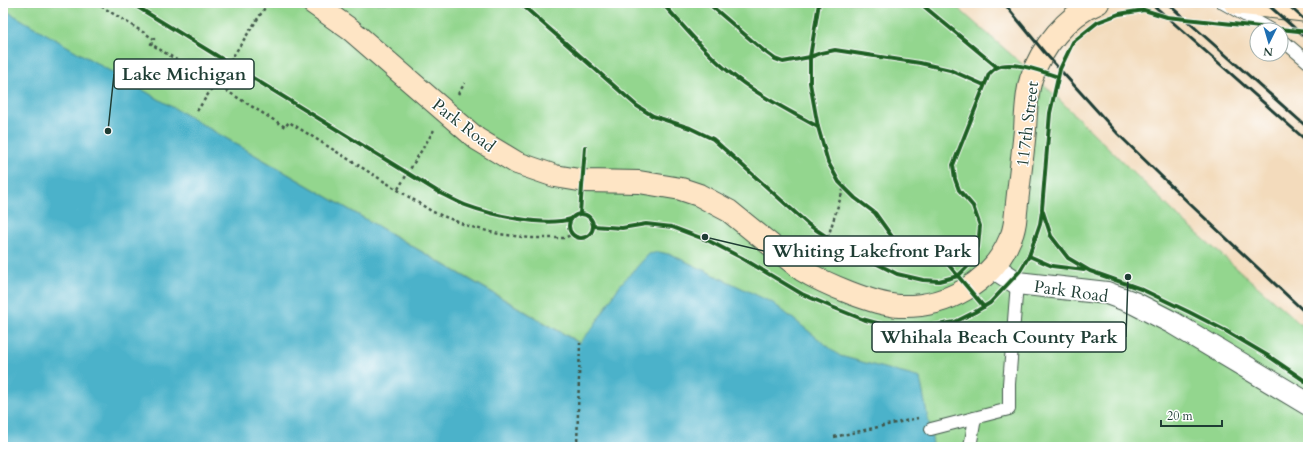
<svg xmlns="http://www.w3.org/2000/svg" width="1311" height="450" font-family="Cardo,serif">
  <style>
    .green { fill: #93d68e; stroke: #598a61 }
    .water { fill: #4bb2ca; stroke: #35787f }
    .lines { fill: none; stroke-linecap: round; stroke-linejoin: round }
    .lane-casing { stroke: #3f5548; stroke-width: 14 }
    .street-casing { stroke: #3f5548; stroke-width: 24 }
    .secondary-casing { stroke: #3f5548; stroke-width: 24 }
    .path { stroke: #3f5548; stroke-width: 2.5; stroke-dasharray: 3 3; stroke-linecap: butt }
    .lane { stroke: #fff; stroke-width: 12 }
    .street { stroke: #fff; stroke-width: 22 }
    .secondary { stroke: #fee5c5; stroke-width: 22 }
    .rail { stroke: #1f3d34; stroke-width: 3 }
    .cycleway-casing { stroke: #fff; stroke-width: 6 }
    .cycleway { stroke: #1b5e20; stroke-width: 4 }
    .labels { text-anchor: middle; stroke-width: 3; stroke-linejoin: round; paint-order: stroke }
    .street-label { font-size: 17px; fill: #1f3d34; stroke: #fff }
    .leader { fill: none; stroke: #1f3d34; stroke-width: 1.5 }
    .callout-dot { fill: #1f3d34; stroke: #fff; stroke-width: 1.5 }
    .callout { fill: #fff; stroke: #1f3d34; stroke-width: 1.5 }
    .callout-label { font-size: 18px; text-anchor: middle; font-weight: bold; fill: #1f3d34 }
  </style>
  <rect width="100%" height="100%" fill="#fff"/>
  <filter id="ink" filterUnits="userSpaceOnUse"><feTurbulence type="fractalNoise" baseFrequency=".025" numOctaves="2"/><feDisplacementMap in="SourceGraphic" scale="8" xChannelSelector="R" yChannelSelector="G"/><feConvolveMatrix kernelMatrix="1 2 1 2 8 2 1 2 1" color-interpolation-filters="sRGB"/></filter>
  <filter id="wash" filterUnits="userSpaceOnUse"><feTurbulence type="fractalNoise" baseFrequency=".012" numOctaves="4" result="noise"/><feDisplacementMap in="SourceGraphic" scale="16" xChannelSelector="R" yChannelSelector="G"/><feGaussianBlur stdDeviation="0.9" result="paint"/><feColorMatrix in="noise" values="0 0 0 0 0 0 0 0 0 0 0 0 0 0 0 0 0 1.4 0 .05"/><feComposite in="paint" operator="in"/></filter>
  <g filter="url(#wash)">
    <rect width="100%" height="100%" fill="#f3dbbc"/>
    <!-- green -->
    <polygon class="green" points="3,3 952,3 1029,70 1182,220 1308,331 1308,447 921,447 933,444 920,378 840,356 773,303 672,255 659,252 620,285 592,329 580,343 3,9"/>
    <!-- water -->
    <polygon class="water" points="3,9 579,343 592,329 620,285 649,254 659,252 672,255 773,303 840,356 920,378 933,444 921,447 3,447"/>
  </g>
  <g filter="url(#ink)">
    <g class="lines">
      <!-- lane casing -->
      <g class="lane-casing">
        <g id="lane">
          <polyline points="1223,3 1271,30"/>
          <polyline points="1281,39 1308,62"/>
          <polyline points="931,429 1009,409 1009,384 1017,283"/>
          <polyline points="970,447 975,418"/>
        </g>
      </g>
      <!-- street casing -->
      <g class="street-casing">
        <polyline id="street" points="993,267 1017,283 1107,293 1134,303 1173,323 1308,404"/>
      </g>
      <!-- secondary casing -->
      <g class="secondary-casing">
        <g id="secondary">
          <path d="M313,3L351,30L477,139L517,163L555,176L585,181L639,182L681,189L699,195L729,211L802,270C825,284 873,304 899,306C945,308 992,283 1010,239C1013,234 1014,228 1015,222C1018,191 1022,161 1025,130C1026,113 1026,96 1031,79C1041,48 1067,15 1098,3"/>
          <polyline points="1235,3 1308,11"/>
        </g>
      </g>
      <!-- path -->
      <g class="path">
        <polyline points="96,3 154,39 151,44 285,127 289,122 433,212 468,226 499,234 530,238 565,238 572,234"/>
        <polyline points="458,94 465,83"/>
        <polyline points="197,111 268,3"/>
        <polyline points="398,189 434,130"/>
        <polyline points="828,237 844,187"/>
        <polyline points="834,437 918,418"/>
        <polyline points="577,447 580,343"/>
      </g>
      <!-- lane -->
      <use href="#lane" class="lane"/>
      <!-- street -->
      <use href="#street" class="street"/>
      <!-- secondary -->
      <use href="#secondary" class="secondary"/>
      <!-- rail -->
      <g class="rail">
        <polyline points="1004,3 1044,52 1118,134 1192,206 1308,315"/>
        <polyline points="1151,3 1308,142"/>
        <polyline points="1167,3 1308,128"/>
        <polyline points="1266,3 1308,40"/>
        <polyline points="1286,3 1308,23"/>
        <polyline points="1306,3 1308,5"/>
      </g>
      <!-- cycleway casing -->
      <g class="cycleway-casing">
        <g id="cycleway">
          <path d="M131,3L440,193C448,197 457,202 465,205C492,215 543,227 571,219"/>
          <path d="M520,3L637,106L653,116L690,128L713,139L809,225L836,243L897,274L923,280L939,281L958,276L970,264L978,247L980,226L973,206L959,190L955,179L953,165L989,74C991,72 994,69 996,68C1010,59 1044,72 1058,77"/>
          <path d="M662,3C684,26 703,51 728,71C755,94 788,110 818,127"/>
          <polyline points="708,3 764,51 775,59 783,62 810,57 821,53 835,50 920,63 950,70 984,85"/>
          <polyline points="819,3 810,57 810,83 818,127 828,162 839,182 855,198 875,213 908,259 930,257 947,263 984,307"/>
          <polyline points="920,3 997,67"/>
          <polyline points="1308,32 1167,17 1144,10 1119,14 1098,22 1073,42 1060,69 1050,113 1042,209 1051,236 1068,258 1090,271 1141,289 1189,312 1226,331 1270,357 1308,383"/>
          <polyline points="580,213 585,147"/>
          <circle cx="581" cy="226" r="12"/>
          <polyline points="593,226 622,228 646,224 672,227 709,241 742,258 802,294 832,307 862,319 888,326 914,329 955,322 975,312 990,303 1020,271 1029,256 1040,224 1042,211"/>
          <polyline points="1029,256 1052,266 1084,270"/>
        </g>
      </g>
      <!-- cycleway -->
      <use href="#cycleway" class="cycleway"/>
    </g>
  </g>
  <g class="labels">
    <!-- street labels -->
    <g class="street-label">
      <text transform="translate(1027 124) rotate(-83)" y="6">117th Street</text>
      <text transform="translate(464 125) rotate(38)" y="6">Park Road</text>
      <text transform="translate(1071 291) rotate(8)" y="6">Park Road</text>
    </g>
  </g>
  <!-- callouts -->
  <path class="leader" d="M108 131L114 74M705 237L764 251M1128 277L1126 337"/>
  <g class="callout-dot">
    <circle cx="108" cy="131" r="4"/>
    <circle cx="705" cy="237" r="4"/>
    <circle cx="1128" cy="277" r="4"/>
  </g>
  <g class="callout">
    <rect x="114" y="59" width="140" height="30" rx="4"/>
    <rect x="764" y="236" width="215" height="30" rx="4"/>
    <rect x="872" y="322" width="254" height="30" rx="4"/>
  </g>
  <g class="callout-label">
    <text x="184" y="80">Lake Michigan</text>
    <text x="872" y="257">Whiting Lakefront Park</text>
    <text x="999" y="343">Whihala Beach County Park</text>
  </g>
  <!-- margin -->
  <rect width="1311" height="450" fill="none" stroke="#fff" stroke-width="16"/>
  <!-- north arrow -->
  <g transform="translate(1269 42) rotate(185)"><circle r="19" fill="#ffffff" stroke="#a5b1ae"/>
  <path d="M0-3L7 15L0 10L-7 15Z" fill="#1f6fb2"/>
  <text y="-6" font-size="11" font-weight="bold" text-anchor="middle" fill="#1f3d34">N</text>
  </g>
  <!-- scale -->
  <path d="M1161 420v6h61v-6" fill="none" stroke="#1f3d34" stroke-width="2"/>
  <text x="1167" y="420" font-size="12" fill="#1f3d34" stroke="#ffffff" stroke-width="3" paint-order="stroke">20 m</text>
</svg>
